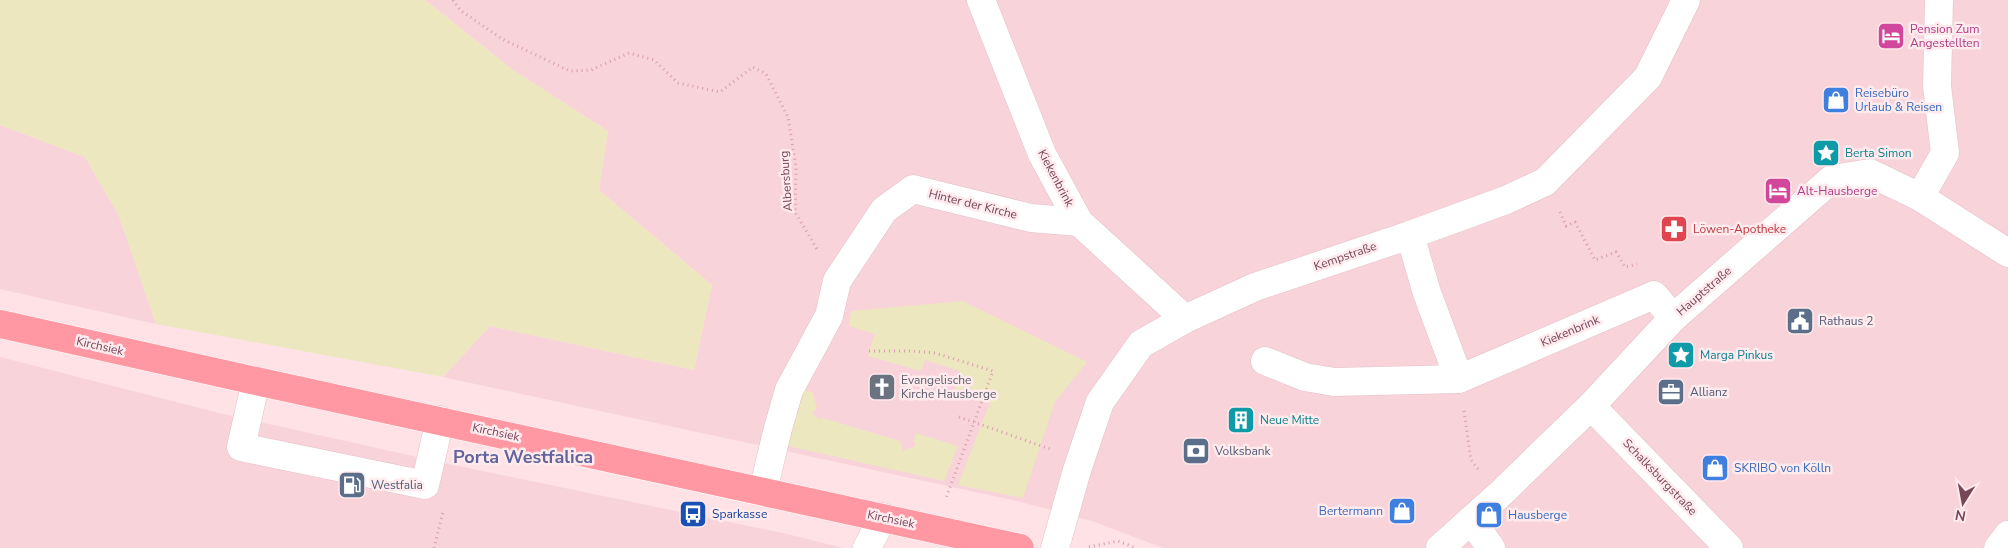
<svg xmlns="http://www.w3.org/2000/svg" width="2008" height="548" font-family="'Nunito Sans',sans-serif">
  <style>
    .residential { fill: #f8d3d9 }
    .green { fill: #ede7c0 }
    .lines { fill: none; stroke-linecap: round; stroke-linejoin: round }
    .minor-casing { stroke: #e5bfc9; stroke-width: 29 }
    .major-casing { stroke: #fff; stroke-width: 29 }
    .path { stroke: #db9bb0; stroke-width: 3; stroke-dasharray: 1 4; stroke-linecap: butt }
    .minor { stroke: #fff; stroke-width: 28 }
    .major { stroke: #ff98a2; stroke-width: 28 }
    .labels { text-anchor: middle; stroke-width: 5; stroke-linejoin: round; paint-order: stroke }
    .hotel-label { font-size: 12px; fill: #b23c85; stroke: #ffeaed; text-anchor: start }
    .shop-label { font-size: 12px; fill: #366cbe; stroke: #ffeaed; text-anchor: start }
    .culture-label { font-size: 12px; fill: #0d838f; stroke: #ffeaed; text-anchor: start }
    .street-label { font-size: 12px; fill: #784659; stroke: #ffeaed }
    .health-label { font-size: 12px; fill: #be3a42; stroke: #ffeaed; text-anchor: start }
    .service-label { font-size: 12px; fill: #4e5e75; stroke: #ffeaed; text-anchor: start }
    .worship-label { font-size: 12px; fill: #5b616d; stroke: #ffeaed; text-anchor: start }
    .transit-label { font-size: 12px; fill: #164399; stroke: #ffeaed; text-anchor: start }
    .district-label { font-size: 18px; font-weight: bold; fill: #61659c; stroke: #ffeaed }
  </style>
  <rect width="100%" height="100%" fill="#fee2e6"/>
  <!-- residential -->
  <g class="residential">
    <polygon points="425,0 2008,0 2008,548 1163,548 1092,521 1021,502 443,377 490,326 694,370 712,285 599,190 608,131 513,70"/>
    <polygon points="0,125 85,157 119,216 156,324 0,289"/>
    <polygon points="0,357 223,414 449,464 787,534 843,548 0,548"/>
  </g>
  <!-- green -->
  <g class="green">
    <polygon points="0,0 425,0 513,70 608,131 599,190 712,285 694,370 490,326 443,377 156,324 119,216 85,157 0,125"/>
    <polygon points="963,301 1087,362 1055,402 1023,498 958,485 990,403 954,395 960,371 925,360 921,371 868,356 875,334 849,326 851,311"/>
    <polygon points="804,390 813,393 817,408 812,413 820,420 823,418 900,441 903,451 915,446 914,440 916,433 958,446 944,481 788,446"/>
  </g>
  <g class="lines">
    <!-- minor casing -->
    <g class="minor-casing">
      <g id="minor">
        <polyline points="981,0 1042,154 1079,222 1185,319"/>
        <polyline points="1920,197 1945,153 1937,86 1939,0"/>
        <polyline points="1410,235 1427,293 1459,379"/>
        <polyline points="1265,361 1305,377 1334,382 1459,379 1654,295 1673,318"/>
        <polyline points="256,381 241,447 425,485 440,420"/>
        <polyline points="1591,406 1729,548"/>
        <polyline points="763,491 777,432 789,390 829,316 837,281 884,210 913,189 1031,218 1079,222"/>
        <polyline points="1471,520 1491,548"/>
        <polyline points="867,548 883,517"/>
        <polyline points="1055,548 1077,470 1100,402 1141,344 1185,319 1255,287 1410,235 1506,200 1545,182 1648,77 1686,0"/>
        <polyline points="1440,548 1498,496 1591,406 1673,318 1832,179 1870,173 1920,197 2008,253"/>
        <polyline points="1998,548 2008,535"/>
      </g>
    </g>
    <!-- major casing -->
    <g class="major-casing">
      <polyline id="major" points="0,324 256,381 1020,548"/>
    </g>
    <!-- path -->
    <g class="path">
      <polyline points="453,0 460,10 502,39 570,71 591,70 629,53 654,60 678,83 720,92 753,67 766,74 788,117 796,167 795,212 817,249"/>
      <polyline points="1560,212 1566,226 1575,222 1595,260 1616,252 1625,267 1637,264"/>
      <polyline points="869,351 911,351 935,353 993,371 946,498"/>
      <polyline points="1464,411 1471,460 1478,469"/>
      <polyline points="959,417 1050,449"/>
      <polyline points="1089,547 1118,541 1136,548"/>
      <polyline points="434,548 443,512"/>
    </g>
    <!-- minor -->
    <use href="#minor" class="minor"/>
    <!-- major -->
    <use href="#major" class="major"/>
  </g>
  <!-- icons -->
  <defs>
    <g id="hotel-square" transform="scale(1.4375)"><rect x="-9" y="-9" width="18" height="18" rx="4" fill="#d1479c" stroke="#ffeaed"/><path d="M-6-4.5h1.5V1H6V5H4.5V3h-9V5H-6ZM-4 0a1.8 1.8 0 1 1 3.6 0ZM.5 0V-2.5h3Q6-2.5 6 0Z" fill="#fff"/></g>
    <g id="shop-square" transform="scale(1.4375)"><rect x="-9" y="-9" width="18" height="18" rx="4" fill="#3f7fe0" stroke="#ffeaed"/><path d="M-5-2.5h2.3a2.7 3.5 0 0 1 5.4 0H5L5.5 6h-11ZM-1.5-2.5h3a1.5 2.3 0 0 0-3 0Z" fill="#fff"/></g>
    <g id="sight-square" transform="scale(1.4375)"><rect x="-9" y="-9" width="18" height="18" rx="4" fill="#0f9aa8" stroke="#ffeaed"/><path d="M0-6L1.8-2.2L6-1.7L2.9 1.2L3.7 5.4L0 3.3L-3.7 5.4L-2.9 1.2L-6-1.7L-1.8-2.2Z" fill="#fff"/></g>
    <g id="pharmacy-square" transform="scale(1.4375)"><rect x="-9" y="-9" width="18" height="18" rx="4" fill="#e0444e" stroke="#ffeaed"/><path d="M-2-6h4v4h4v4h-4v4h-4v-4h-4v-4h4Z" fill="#fff"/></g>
    <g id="civic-square" transform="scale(1.4375)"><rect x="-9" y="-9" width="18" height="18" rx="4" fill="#5c6f8a" stroke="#ffeaed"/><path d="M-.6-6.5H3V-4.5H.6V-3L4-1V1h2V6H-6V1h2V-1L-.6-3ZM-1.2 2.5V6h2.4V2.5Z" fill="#fff"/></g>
    <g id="church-square" transform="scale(1.4375)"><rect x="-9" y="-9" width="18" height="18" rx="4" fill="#6b7280" stroke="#ffeaed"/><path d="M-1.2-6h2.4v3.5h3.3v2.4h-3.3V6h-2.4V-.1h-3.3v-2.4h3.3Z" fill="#fff"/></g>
    <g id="office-square" transform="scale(1.4375)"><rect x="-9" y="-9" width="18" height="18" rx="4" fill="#5c6f8a" stroke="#ffeaed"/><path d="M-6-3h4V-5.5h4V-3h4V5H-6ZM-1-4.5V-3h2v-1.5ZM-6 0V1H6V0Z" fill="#fff"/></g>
    <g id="building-square" transform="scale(1.4375)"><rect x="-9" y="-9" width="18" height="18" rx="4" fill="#0f9aa8" stroke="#ffeaed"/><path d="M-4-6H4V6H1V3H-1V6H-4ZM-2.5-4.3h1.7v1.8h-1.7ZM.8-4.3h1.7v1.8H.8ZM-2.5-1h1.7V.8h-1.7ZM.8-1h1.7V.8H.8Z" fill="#fff"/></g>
    <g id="bank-square" transform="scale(1.4375)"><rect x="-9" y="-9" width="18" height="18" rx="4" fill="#5c6f8a" stroke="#ffeaed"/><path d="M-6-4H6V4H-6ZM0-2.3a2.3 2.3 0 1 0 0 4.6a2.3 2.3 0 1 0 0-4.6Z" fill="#fff"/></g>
    <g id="fuel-square" transform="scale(1.4375)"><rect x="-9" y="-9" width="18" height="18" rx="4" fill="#5c6f8a" stroke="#ffeaed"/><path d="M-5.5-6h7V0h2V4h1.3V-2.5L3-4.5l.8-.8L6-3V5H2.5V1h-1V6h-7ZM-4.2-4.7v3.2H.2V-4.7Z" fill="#fff"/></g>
    <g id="bus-square" transform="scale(1.4375)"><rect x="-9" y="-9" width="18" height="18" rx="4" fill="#1a4fb4" stroke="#ffeaed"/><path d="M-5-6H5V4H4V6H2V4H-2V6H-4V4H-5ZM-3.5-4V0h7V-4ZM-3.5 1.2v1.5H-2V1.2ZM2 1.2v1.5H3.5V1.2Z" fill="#fff"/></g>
  </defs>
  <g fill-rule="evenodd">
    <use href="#hotel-square" x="1891" y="36"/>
    <use href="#shop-square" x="1836" y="100"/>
    <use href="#sight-square" x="1826" y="153"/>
    <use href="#hotel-square" x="1778" y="191"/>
    <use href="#pharmacy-square" x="1674" y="229"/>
    <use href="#civic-square" x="1800" y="321"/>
    <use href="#sight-square" x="1681" y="355"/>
    <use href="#church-square" x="882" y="387"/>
    <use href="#office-square" x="1671" y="392"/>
    <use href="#building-square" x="1241" y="420"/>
    <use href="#bank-square" x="1196" y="451"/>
    <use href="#shop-square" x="1715" y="468"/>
    <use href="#fuel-square" x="352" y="485"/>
    <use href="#shop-square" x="1402" y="511"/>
    <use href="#bus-square" x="693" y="514"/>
    <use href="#shop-square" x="1489" y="515"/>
  </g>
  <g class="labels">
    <!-- hotel labels -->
    <g class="hotel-label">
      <text x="1910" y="33">Pension Zum<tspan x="1910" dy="14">Angestellten</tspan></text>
      <text x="1797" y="195">Alt-Hausberge</text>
    </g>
    <!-- shop labels -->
    <g class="shop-label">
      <text x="1855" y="97">Reisebüro<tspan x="1855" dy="14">Urlaub &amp; Reisen</tspan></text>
      <text x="1734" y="472">SKRIBO von Kölln</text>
      <text x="1383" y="515" text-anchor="end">Bertermann</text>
      <text x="1508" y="519">Hausberge</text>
    </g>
    <!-- culture labels -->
    <g class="culture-label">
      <text x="1845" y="157">Berta Simon</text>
      <text x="1700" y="359">Marga Pinkus</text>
      <text x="1260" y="424">Neue Mitte</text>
    </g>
    <!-- street labels -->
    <g class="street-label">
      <text transform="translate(1056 178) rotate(62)" y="4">Kiekenbrink</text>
      <text transform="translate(786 181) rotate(-94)" y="4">Albersburg</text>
      <text transform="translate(973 204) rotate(14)" y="4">Hinter der Kirche</text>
      <text transform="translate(1345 256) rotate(-19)" y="4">Kempstraße</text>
      <text transform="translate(1704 291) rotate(-41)" y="4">Hauptstraße</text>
      <text transform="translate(1570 331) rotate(-23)" y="4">Kiekenbrink</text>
      <text transform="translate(100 346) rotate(13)" y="4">Kirchsiek</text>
      <text transform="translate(496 432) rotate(12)" y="4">Kirchsiek</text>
      <text transform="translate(1660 477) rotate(46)" y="4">Schalksburgstraße</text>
      <text transform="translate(891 519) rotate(12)" y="4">Kirchsiek</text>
    </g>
    <!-- health labels -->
    <g class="health-label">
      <text x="1693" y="233">Löwen-Apotheke</text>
    </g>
    <!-- service labels -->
    <g class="service-label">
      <text x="1819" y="325">Rathaus 2</text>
      <text x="1690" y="396">Allianz</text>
      <text x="1215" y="455">Volksbank</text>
      <text x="371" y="489">Westfalia</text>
    </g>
    <!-- worship labels -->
    <g class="worship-label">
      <text x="901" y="384">Evangelische<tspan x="901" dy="14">Kirche Hausberge</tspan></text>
    </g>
    <!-- transit labels -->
    <g class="transit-label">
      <text x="712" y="518">Sparkasse</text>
    </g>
    <!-- district labels -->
    <g class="district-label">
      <text x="523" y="463">Porta Westfalica</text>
    </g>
  </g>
  <!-- north arrow -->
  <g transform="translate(1963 503) rotate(191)" stroke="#ffeaed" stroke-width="4" paint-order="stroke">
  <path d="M0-4L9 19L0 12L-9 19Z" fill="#784659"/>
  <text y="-8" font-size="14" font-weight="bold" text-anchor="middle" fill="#784659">N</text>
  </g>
</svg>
